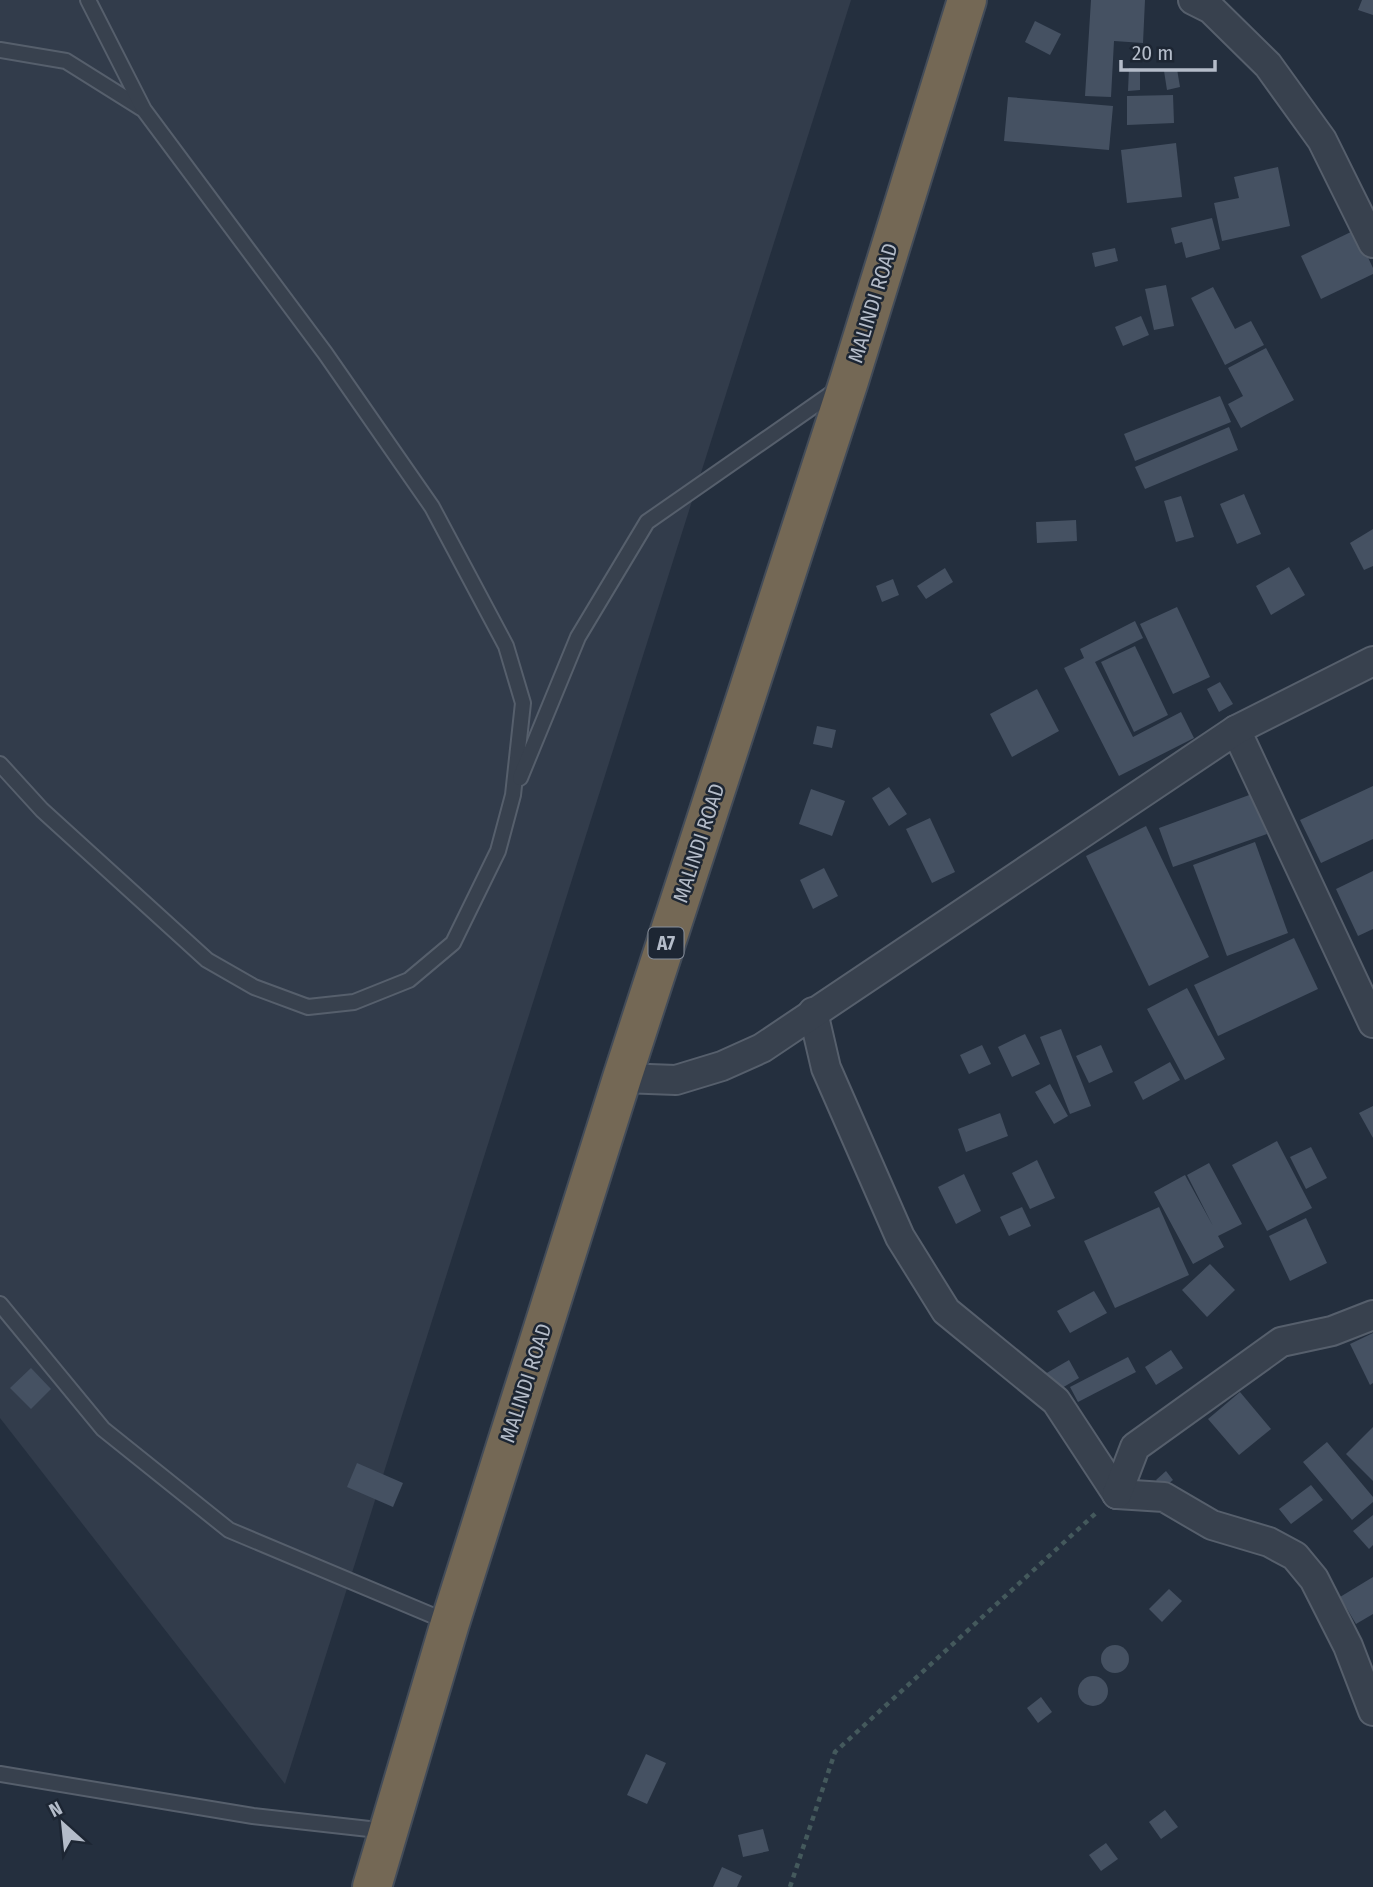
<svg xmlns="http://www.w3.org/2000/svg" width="1373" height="1887" font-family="'Fira Sans Condensed',sans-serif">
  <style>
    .airport { fill: #323c4b }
    .building { fill: #455162 }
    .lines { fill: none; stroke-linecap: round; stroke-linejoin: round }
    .lane-casing { stroke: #565f6c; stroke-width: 18 }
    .street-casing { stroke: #565f6c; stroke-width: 32 }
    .highway-casing { stroke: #434c59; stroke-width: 42 }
    .path { stroke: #44595c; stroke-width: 4.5; stroke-dasharray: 5 5; stroke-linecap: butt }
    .lane { stroke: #38414e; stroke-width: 14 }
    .street { stroke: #38414e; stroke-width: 28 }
    .highway { stroke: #746855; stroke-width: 38 }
    .labels { text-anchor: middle; stroke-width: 5; stroke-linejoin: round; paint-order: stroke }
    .shield { fill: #1d2633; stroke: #878f9c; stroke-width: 2 }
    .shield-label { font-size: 19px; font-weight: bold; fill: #b4bcc9 }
    .street-label { font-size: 21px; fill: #b4bcc9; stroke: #1d2633 }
  </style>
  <rect width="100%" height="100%" fill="#242f3e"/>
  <!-- airport -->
  <polygon class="airport" points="0,0 851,0 285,1784 0,1418"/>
  <!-- building -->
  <g class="building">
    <polygon points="1091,0 1145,0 1143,43 1114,41 1111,97 1085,96"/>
    <polygon points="1362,0 1373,0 1373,15 1358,10"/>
    <polygon points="1035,21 1061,34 1050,55 1025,42"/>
    <polygon points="1129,68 1140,69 1140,90 1128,91"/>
    <polygon points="1177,69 1180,87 1167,90 1164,71"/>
    <polygon points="1173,95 1174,123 1127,125 1127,96"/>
    <polygon points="1008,97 1113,106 1109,150 1004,141"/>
    <polygon points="1176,143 1182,197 1127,203 1121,150"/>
    <polygon points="1278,167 1290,226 1222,241 1214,203 1239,198 1234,177"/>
    <polygon points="1212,218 1220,249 1186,258 1182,242 1175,244 1171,228"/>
    <polygon points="1355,230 1373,268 1373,274 1321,299 1301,256"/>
    <polygon points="1115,248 1118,261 1095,267 1092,253"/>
    <polygon points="1166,285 1174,326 1154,330 1145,289"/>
    <polygon points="1213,287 1235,329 1251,321 1264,345 1225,365 1191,298"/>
    <polygon points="1141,316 1149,335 1123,346 1115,327"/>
    <polygon points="1266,348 1294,400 1241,428 1228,404 1243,396 1228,368"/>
    <polygon points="1220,396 1231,422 1135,461 1124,434"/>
    <polygon points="1229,427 1238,450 1145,489 1135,467"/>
    <polygon points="1244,494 1261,534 1237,544 1220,504"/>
    <polygon points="1181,496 1194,537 1176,542 1164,501"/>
    <polygon points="1076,520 1077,541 1037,543 1036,522"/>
    <polygon points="1373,529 1373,566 1364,570 1350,543"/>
    <polygon points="1289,567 1305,595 1271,615 1256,586"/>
    <polygon points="945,568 953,582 926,599 917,586"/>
    <polygon points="893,579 899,595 882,602 876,586"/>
    <polygon points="1177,607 1210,677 1173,694 1140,624"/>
    <polygon points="1135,621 1143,638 1095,662 1133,737 1181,712 1194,738 1119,776 1064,668 1084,658 1080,649"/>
    <polygon points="1135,646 1168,715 1134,732 1101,662"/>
    <polygon points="1220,682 1233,704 1219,712 1207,689"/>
    <polygon points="1037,689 1059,731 1012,757 990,714"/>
    <polygon points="817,726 836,730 832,748 813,744"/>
    <polygon points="1373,786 1373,839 1321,863 1300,820"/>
    <polygon points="889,787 907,814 889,826 872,798"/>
    <polygon points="811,789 845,801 832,836 799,824"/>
    <polygon points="1252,794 1267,834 1173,867 1159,828"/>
    <polygon points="930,818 955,872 932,883 906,829"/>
    <polygon points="1146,826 1209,957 1149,986 1086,856"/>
    <polygon points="1255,842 1288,933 1227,956 1193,865"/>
    <polygon points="824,868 838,896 813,909 800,880"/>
    <polygon points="1373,871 1373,929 1358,936 1336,889"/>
    <polygon points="1294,938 1318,989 1218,1036 1194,985"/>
    <polygon points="1187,988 1225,1059 1185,1080 1147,1009"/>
    <polygon points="1061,1029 1091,1106 1070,1114 1040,1037"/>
    <polygon points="1025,1034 1040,1064 1012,1077 998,1047"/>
    <polygon points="982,1045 991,1064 969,1074 960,1055"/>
    <polygon points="1101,1045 1113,1072 1089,1083 1076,1056"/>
    <polygon points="1170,1062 1180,1080 1143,1100 1134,1082"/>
    <polygon points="1050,1084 1068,1116 1054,1124 1035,1092"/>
    <polygon points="1373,1106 1373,1138 1359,1113"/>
    <polygon points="1000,1113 1008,1136 966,1152 958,1129"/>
    <polygon points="1277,1141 1312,1208 1267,1231 1232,1165"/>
    <polygon points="1311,1147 1327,1178 1306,1189 1290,1157"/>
    <polygon points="1037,1160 1055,1198 1030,1209 1012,1173"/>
    <polygon points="1209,1163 1242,1224 1218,1236 1224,1247 1193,1264 1154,1192 1185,1175 1213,1226 1187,1175"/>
    <polygon points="964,1174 981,1211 956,1224 938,1187"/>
    <polygon points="1022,1207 1031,1226 1009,1236 1000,1217"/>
    <polygon points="1159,1207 1189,1275 1115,1308 1084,1241"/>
    <polygon points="1306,1218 1327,1263 1290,1281 1269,1236"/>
    <polygon points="1210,1264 1235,1290 1207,1317 1182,1290"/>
    <polygon points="1094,1291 1107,1313 1070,1333 1057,1311"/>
    <polygon points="1373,1333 1373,1383 1370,1385 1350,1344"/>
    <polygon points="1171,1350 1183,1368 1156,1385 1145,1367"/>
    <polygon points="1128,1357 1136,1372 1078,1402 1070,1387"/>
    <polygon points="1069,1360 1079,1378 1055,1392 1045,1374"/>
    <polygon points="31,1368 51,1389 31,1409 10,1388"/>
    <polygon points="1240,1392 1271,1429 1239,1455 1208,1419"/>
    <polygon points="1373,1427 1373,1481 1346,1454"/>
    <polygon points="1327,1442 1373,1497 1373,1502 1352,1520 1303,1462"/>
    <polygon points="357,1463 403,1483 393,1507 347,1487"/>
    <polygon points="1166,1471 1173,1480 1163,1488 1156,1480"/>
    <polygon points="1311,1485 1323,1500 1291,1524 1279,1509"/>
    <polygon points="1373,1515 1373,1545 1369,1549 1353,1531"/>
    <polygon points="1373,1577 1373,1614 1356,1624 1340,1597"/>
    <polygon points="1169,1589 1182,1601 1162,1622 1149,1609"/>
    <circle cx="1115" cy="1659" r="14"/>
    <circle cx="1093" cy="1691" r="15"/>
    <polygon points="1041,1697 1052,1712 1038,1723 1027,1708"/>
    <polygon points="646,1754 666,1763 647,1804 627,1795"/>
    <polygon points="1165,1810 1178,1827 1161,1839 1149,1822"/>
    <polygon points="763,1829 769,1851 743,1857 738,1835"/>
    <polygon points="1106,1843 1118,1859 1101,1871 1089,1855"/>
    <polygon points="722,1867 742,1876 737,1887 713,1887"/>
  </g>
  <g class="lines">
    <!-- lane casing -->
    <g class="lane-casing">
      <g id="lane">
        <polyline points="0,50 66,61 141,108"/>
        <polyline points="0,764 42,810 207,960 254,987 308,1007 354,1002 409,980 453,943 498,851 513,795 523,703 506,646 432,507 325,353 144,110 88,0"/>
        <polyline points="520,778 578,637 647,522 838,389"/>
        <polyline points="0,1304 103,1429 229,1530 448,1622"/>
        <polyline points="0,1774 253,1816 387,1831"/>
      </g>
    </g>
    <!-- street casing -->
    <g class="street-casing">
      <g id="street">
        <polyline points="1193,0 1211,9 1268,65 1322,140 1373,243"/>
        <polyline points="1236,730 1373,1023"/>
        <polyline points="813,1012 826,1068 900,1237 946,1311 1056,1401 1117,1494"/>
        <polyline points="622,1078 676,1080 722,1066 762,1048 1236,730 1373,661"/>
        <polyline points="1117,1494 1164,1497 1212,1525 1269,1542 1295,1556 1314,1579 1348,1646 1373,1711"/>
        <polyline points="1117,1494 1135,1447 1281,1342 1332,1331 1373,1315"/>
      </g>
    </g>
    <!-- highway casing -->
    <g class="highway-casing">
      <polyline id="highway" points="372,1887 450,1623 622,1078 849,381 967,0"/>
    </g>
    <!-- path -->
    <polyline class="path" points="790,1887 835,1752 1096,1513"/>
    <!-- lane -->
    <use href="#lane" class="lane"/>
    <!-- street -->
    <use href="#street" class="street"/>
    <!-- highway -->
    <use href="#highway" class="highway"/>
  </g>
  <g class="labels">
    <!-- shield labels -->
    <rect class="shield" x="648.5" y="927.5" width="35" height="31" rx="5"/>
    <g class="shield-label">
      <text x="666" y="950">A7</text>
    </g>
    <!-- street labels -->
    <g class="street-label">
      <text transform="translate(873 303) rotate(-73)" y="7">MALINDI ROAD</text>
      <text transform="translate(699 843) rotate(-72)" y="7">MALINDI ROAD</text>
      <text transform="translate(526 1383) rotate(-72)" y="7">MALINDI ROAD</text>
    </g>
  </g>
  <!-- north arrow -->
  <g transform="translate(63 1824) rotate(333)" stroke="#1d2633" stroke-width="5" paint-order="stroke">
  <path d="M0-5L12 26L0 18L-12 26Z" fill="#b4bcc9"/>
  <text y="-10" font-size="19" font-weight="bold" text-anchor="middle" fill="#b4bcc9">N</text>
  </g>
  <!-- scale -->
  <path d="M1121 60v10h94v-10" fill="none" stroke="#b4bcc9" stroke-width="3.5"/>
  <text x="1132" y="60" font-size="21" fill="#b4bcc9" stroke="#1d2633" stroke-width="5" paint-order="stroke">20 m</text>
</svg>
